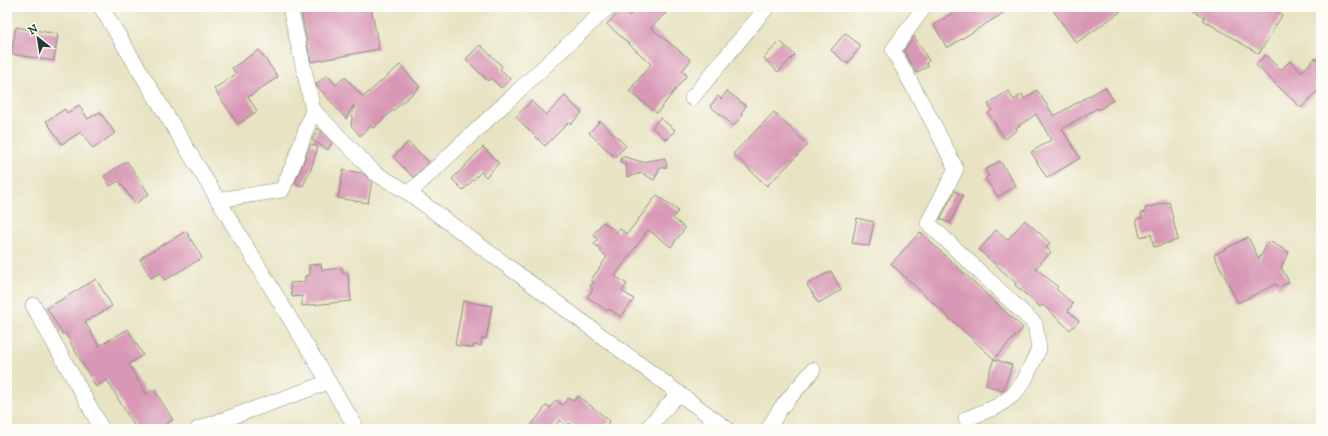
<svg xmlns="http://www.w3.org/2000/svg" width="1328" height="436" font-family="'IM FELL DW Pica',serif">
  <style>
    .building { fill: #d898b5 }
    .lines { fill: none; stroke-linecap: round; stroke-linejoin: round }
    .street-casing { stroke: #84907b; stroke-width: 16 }
    .street { stroke: #fff; stroke-width: 15 }
  </style>
  <rect width="100%" height="100%" fill="#fdfcf7"/>
  <filter id="ink" filterUnits="userSpaceOnUse"><feTurbulence type="fractalNoise" baseFrequency=".025" numOctaves="2"/><feDisplacementMap in="SourceGraphic" scale="8" xChannelSelector="R" yChannelSelector="G"/><feConvolveMatrix kernelMatrix="1 2 1 2 8 2 1 2 1" color-interpolation-filters="sRGB"/></filter>
  <filter id="wash" filterUnits="userSpaceOnUse"><feTurbulence type="fractalNoise" baseFrequency=".012" numOctaves="4" result="noise"/><feDisplacementMap in="SourceGraphic" scale="16" xChannelSelector="R" yChannelSelector="G"/><feGaussianBlur stdDeviation="0.9" result="paint"/><feColorMatrix in="noise" values="0 0 0 0 0 0 0 0 0 0 0 0 0 0 0 0 0 1.4 0 .05"/><feComposite in="paint" operator="in"/></filter>
  <g filter="url(#wash)">
    <rect width="100%" height="100%" fill="#e8e3c2"/>
    <g id="blocks">
      <!-- building -->
      <g class="building">
        <polygon points="300,7 371,7 379,49 311,62"/>
        <polygon points="639,7 671,7 651,28 691,60 682,71 687,75 657,113 629,91 651,64 607,24 621,9 629,16"/>
        <polygon points="962,7 1013,7 947,48 934,25"/>
        <polygon points="1051,7 1127,7 1076,43"/>
        <polygon points="1187,7 1278,7 1276,11 1282,15 1259,54 1203,20 1205,17"/>
        <polygon points="16,27 58,34 54,61 11,54"/>
        <polygon points="845,33 861,46 847,64 831,50"/>
        <polygon points="914,36 929,61 926,63 928,66 916,73 904,51"/>
        <polygon points="780,41 795,55 778,72 764,58"/>
        <polygon points="480,45 502,66 500,69 511,79 501,88 491,78 488,81 466,59"/>
        <polygon points="259,50 278,77 248,97 257,111 238,124 214,89 236,74 232,68"/>
        <polygon points="1265,55 1281,70 1290,61 1302,72 1315,58 1321,63 1321,87 1301,108 1256,65"/>
        <polygon points="400,65 420,87 373,128 371,126 360,136 351,125 354,105 346,119 317,86 316,84 327,75 336,85 345,77 363,97"/>
        <polygon points="1105,87 1113,100 1098,110 1097,108 1062,129 1080,158 1047,178 1031,152 1051,140 1036,114 1016,128 1017,130 1005,139 988,113 992,110 988,104 1008,91 1014,100 1022,94 1024,99 1037,90 1054,116"/>
        <polygon points="727,91 746,106 741,113 743,114 734,126 710,106 718,96 721,99"/>
        <polygon points="565,96 582,113 571,124 569,122 545,146 516,117 531,101 546,115"/>
        <polygon points="79,105 88,119 100,112 115,133 93,149 81,132 62,144 46,121 65,109 67,113"/>
        <polygon points="774,112 808,145 767,186 733,154"/>
        <polygon points="660,118 675,130 667,140 652,128"/>
        <polygon points="600,121 626,146 615,157 589,133"/>
        <polygon points="318,128 332,143 328,150 312,140"/>
        <polygon points="408,142 429,162 413,177 393,157"/>
        <polygon points="311,144 318,147 311,169 303,186 295,183"/>
        <polygon points="483,147 499,163 486,177 481,172 463,190 452,179"/>
        <polygon points="622,156 642,162 665,158 667,167 658,169 659,171 654,180 642,173 627,177 626,165 627,165 620,161"/>
        <polygon points="127,161 149,194 135,204 119,181 110,186 104,176"/>
        <polygon points="1000,161 1016,186 998,197 985,178 989,176 985,170"/>
        <polygon points="343,170 362,173 372,181 368,203 338,198"/>
        <polygon points="955,191 963,195 950,223 940,219"/>
        <polygon points="657,195 678,211 673,218 685,228 671,247 648,230 615,276 627,284 622,291 634,299 621,317 609,309 608,311 587,297 593,289 590,287 594,282 591,280 607,257 600,251 601,249 594,244 598,239 593,235 603,222 617,232 620,229 627,234"/>
        <polygon points="1169,202 1178,240 1154,247 1151,234 1140,237 1136,219 1142,218 1141,213 1146,212 1145,208"/>
        <polygon points="857,218 874,222 869,246 852,243"/>
        <polygon points="1025,220 1050,243 1046,248 1051,252 1036,268 1058,287 1056,289 1073,304 1068,311 1079,321 1070,330 1043,305 1040,307 1015,285 1016,283 979,250 996,230 1007,240"/>
        <polygon points="186,231 202,258 165,280 160,273 151,278 140,259 143,258 142,257"/>
        <polygon points="920,232 1023,328 994,359 891,264"/>
        <polygon points="1248,237 1259,259 1269,241 1289,252 1281,267 1289,282 1278,288 1276,284 1238,303 1214,255"/>
        <polygon points="321,264 322,270 342,268 343,273 348,273 351,301 302,306 302,296 292,297 290,283 305,282 305,276 310,275 309,265"/>
        <polygon points="831,271 841,290 818,303 807,284"/>
        <polygon points="96,279 112,306 85,322 99,346 128,329 143,355 129,364 146,394 154,389 173,420 158,429 136,429 107,380 96,387 65,333 63,335 47,308"/>
        <polygon points="463,301 492,306 486,339 482,338 481,346 474,345 473,348 455,345"/>
        <polygon points="994,359 1012,365 1003,391 985,385"/>
        <polygon points="578,396 610,421 603,429 577,429 569,423 567,426 560,420 552,429 528,429 547,405 550,408 556,400 562,405 568,398 573,401"/>
      </g>
    </g>
  </g>
  <g filter="url(#ink)">
    <use href="#blocks" fill-opacity="0" stroke="#84907b" stroke-width="1"/>
    <g class="lines">
      <!-- street casing -->
      <g class="street-casing">
        <g id="street">
          <polyline points="101,7 357,429"/>
          <polyline points="290,7 313,110 375,173 409,193 727,429"/>
          <polyline points="924,7 893,50 933,123 956,169 928,223 1035,324 1039,349 1024,381 1013,395 998,406 966,419"/>
          <polyline points="692,98 767,7"/>
          <polyline points="409,193 608,7"/>
          <polyline points="218,200 282,190 294,163 313,110"/>
          <polyline points="33,305 102,429"/>
          <polyline points="198,429 329,382"/>
          <polyline points="647,429 679,393"/>
          <polyline points="768,429 780,409 813,370"/>
        </g>
      </g>
      <!-- street -->
      <use href="#street" class="street"/>
    </g>
  </g>
  <!-- margin -->
  <rect width="1328" height="436" fill="none" stroke="#fdfcf7" stroke-width="24"/>
  <!-- north arrow -->
  <g transform="translate(38 38) rotate(330)" stroke="#fdfcf7" stroke-width="3" paint-order="stroke">
  <path d="M0-3L7 15L0 10L-7 15Z" fill="#1f3d34"/>
  <text y="-6" font-size="11" font-weight="bold" text-anchor="middle" fill="#1f3d34">N</text>
  </g>
</svg>
